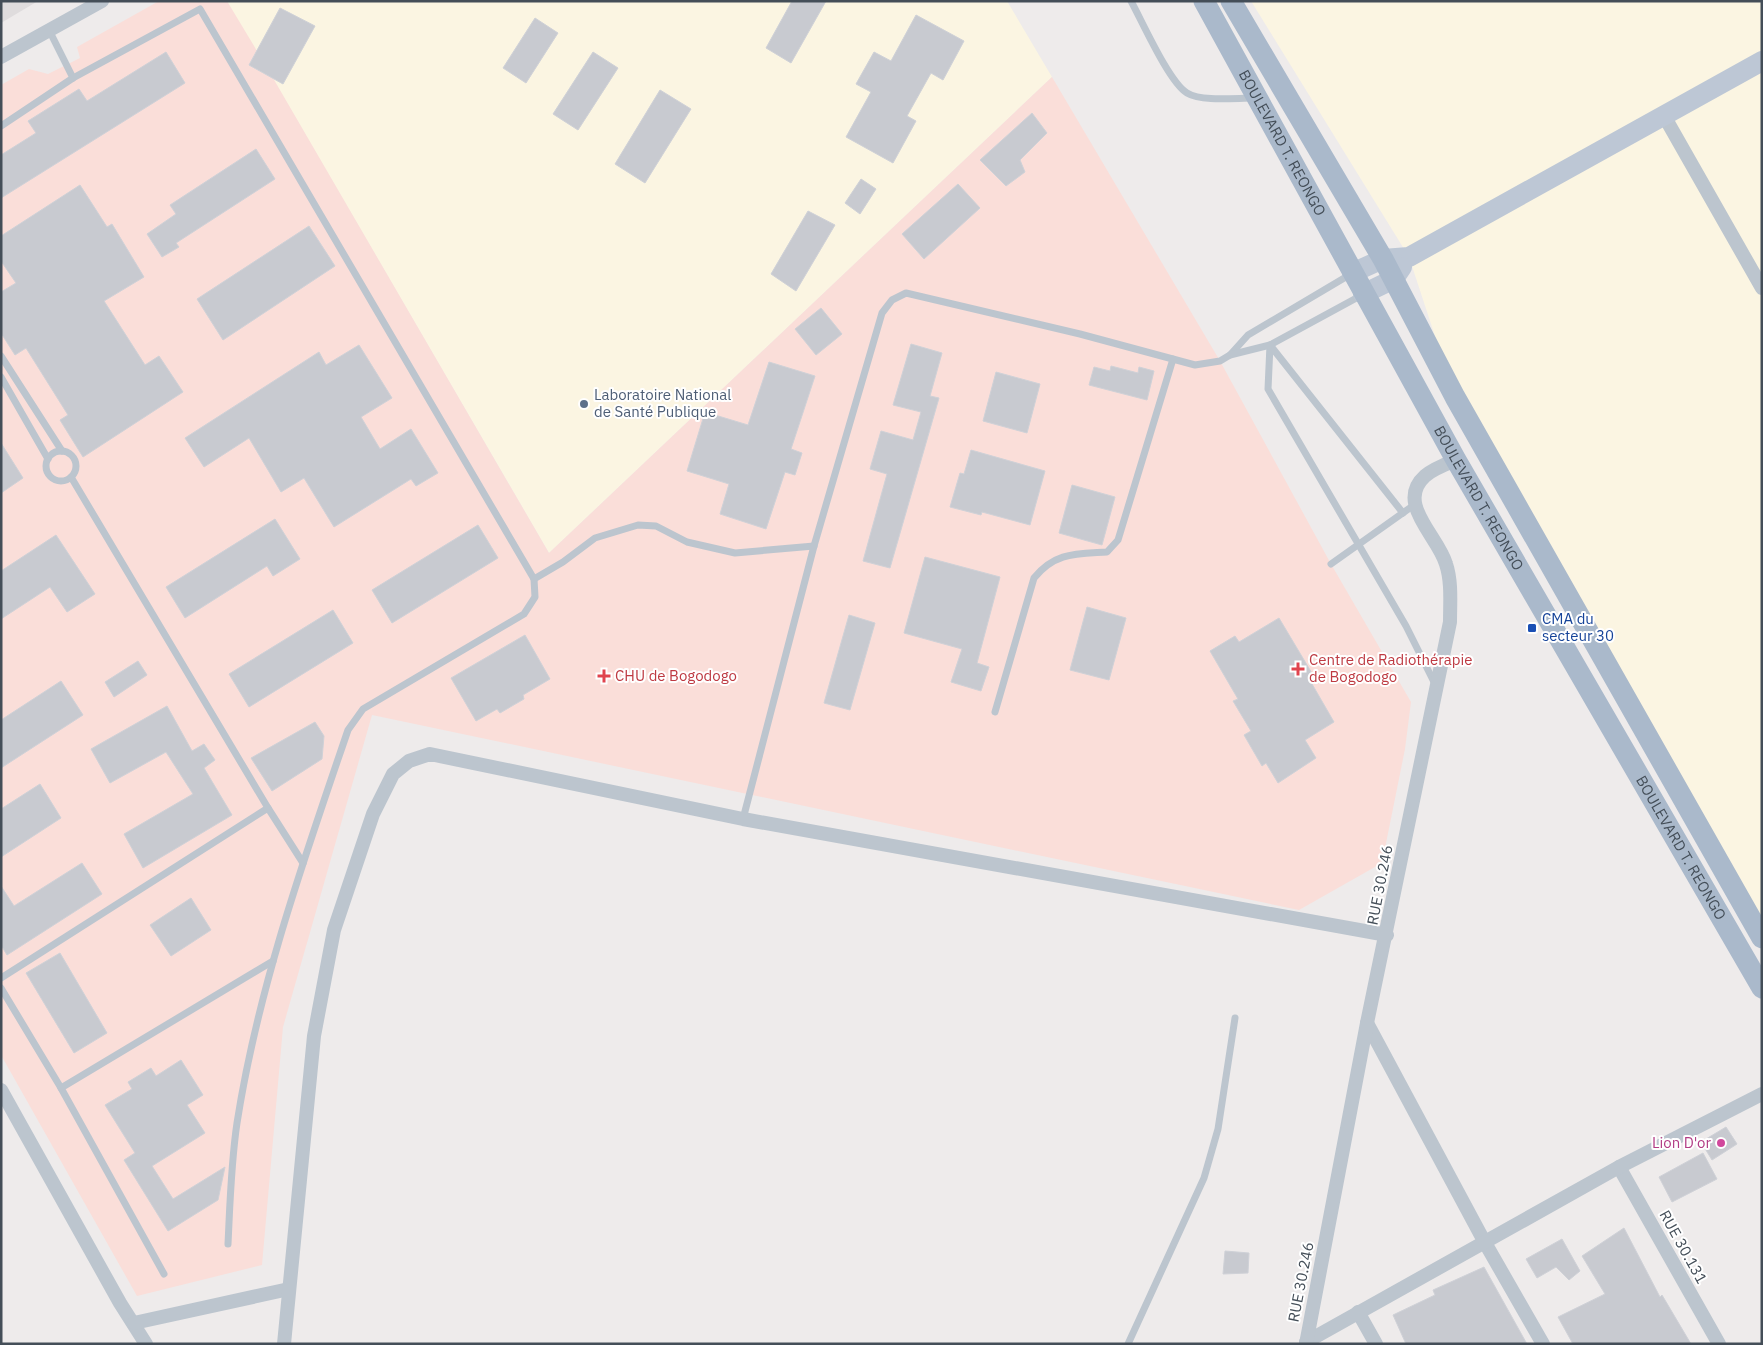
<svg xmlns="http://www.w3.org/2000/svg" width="1763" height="1345" font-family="'IBM Plex Sans',sans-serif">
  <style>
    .commercial { fill: #fbf5e2 }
    .education { fill: #dfdcdd }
    .medical { fill: #faded9 }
    .building { fill: #c8cad0; stroke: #cfd1d7 }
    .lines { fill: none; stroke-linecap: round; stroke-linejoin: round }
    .lane { stroke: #bcc5ce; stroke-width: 7 }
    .street { stroke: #bcc5ce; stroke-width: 14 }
    .secondary { stroke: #bdc7d5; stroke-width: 20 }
    .primary { stroke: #aab9cb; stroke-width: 21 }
    .service-dot { fill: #5c6f8a; stroke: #fff; stroke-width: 2 }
    .transit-dot { fill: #1a4fb4; stroke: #fff; stroke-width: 2 }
    .health-dot { fill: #e0444e; stroke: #fff; stroke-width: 2 }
    .hotel-dot { fill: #d1479c; stroke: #fff; stroke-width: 2 }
    .labels { text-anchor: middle; stroke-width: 4; stroke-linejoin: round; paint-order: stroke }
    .street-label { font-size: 15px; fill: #444e58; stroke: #fff }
    .service-label { font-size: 15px; fill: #4e5e75; stroke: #fff; text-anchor: start }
    .transit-label { font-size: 15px; fill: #164399; stroke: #fff; text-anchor: start }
    .health-label { font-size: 15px; fill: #be3a42; stroke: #fff; text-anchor: start }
    .hotel-label { font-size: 15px; fill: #b23c85; stroke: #fff; text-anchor: end }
  </style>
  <rect width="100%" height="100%" fill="#eeebeb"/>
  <!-- commercial -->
  <g class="commercial">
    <polygon points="227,1 1007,1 1052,77 549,553 273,79 249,65"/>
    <polygon points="1251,1 1762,1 1762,939 1455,397 1409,257"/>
  </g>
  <!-- education -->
  <polygon class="education" points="1,1 38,1 1,23"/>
  <!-- medical -->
  <polygon class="medical" points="159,1 227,1 257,51 249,65 273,78 549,553 1052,77 1220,361 1331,564 1411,702 1405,749 1382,863 1299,910 372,715 283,1027 262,1265 137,1296 1,1055 1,85 29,69 48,74 80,58 77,47"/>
  <!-- building -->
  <g class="building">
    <polygon points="792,1 826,1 791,63 766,48"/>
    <polygon points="280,8 315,26 283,84 249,65"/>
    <polygon points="916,15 964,41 943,80 931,73 907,116 916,121 893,163 846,137 871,92 856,84 874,52 891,61"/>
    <polygon points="535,18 558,33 526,83 503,68"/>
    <polygon points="166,52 185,83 1,198 1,155 36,133 28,121 79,89 87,101"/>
    <polygon points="593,52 618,68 578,130 553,114"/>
    <polygon points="660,90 691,109 645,183 615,164"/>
    <polygon points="1032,113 1047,133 1020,160 1025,172 1006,186 980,160"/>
    <polygon points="256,149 275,179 176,243 179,247 162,257 147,234 176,214 170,205"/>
    <polygon points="861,179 876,189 860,214 845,203"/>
    <polygon points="958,184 980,208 924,259 902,234"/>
    <polygon points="80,185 107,227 112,224 144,277 104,301 145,365 159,356 183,392 83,457 60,420 68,415 26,348 15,355 1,333 1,292 16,283 1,261 1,236"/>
    <polygon points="808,211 835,225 796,291 771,274"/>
    <polygon points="309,226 335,266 223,340 197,299"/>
    <polygon points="821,308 842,334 816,355 795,329"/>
    <polygon points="911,344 942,353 930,396 939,398 890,568 863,561 887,474 870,469 881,431 913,440 921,412 893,405"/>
    <polygon points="359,345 392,398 361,417 380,449 411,429 438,473 416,486 411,479 334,527 304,478 281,492 249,438 204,467 185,438 319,352 326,365"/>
    <polygon points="769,362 815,376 791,449 802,453 795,475 785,472 766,529 720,514 729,484 687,471 705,412 748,425"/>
    <polygon points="1111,366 1138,373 1139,367 1154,371 1147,400 1089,385 1094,367 1110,371"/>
    <polygon points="996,372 1040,384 1027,433 983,421"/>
    <polygon points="1,443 23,478 1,493"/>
    <polygon points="971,450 1045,471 1030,525 982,512 981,515 950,507 960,473 964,474"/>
    <polygon points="1072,485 1115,497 1102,545 1059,533"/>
    <polygon points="275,519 300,559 273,576 267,566 185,618 166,587"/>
    <polygon points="478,525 498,558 392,623 372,590"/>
    <polygon points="56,535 95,594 67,612 50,587 1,619 1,571"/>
    <polygon points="925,557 1000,577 977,663 989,667 981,691 951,682 962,649 904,633"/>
    <polygon points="1087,607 1126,618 1109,680 1070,670"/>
    <polygon points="333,610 353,643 249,707 229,674"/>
    <polygon points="849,615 875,623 850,710 824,703"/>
    <polygon points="1279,618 1313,675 1308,677 1334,722 1305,740 1316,758 1278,783 1266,763 1262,766 1244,735 1251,731 1233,701 1238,699 1210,651 1235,636 1239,642"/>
    <polygon points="525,635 550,679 523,695 524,699 500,713 497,709 476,721 451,678"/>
    <polygon points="138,661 147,675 114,697 105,682"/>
    <polygon points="61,681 83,715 1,768 1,720"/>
    <polygon points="167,706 192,751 204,744 215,760 204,768 232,815 143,868 124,834 193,794 166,752 110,783 91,749"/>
    <polygon points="315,722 324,736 322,759 272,791 251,758"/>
    <polygon points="40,784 61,818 1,857 1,809"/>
    <polygon points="82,863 102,894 7,955 1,945 1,886 14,906"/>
    <polygon points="191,898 211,930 171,956 150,925"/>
    <polygon points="60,953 107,1033 74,1053 26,973"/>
    <polygon points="181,1060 203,1095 187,1105 205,1133 152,1166 173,1199 225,1167 218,1200 168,1231 124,1160 135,1153 105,1105 132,1089 128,1082 151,1068 156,1076"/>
    <polygon points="1726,1127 1737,1144 1712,1160 1701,1142"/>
    <polygon points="1703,1153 1717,1179 1672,1202 1659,1177"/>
    <polygon points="1624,1228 1660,1297 1662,1295 1691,1344 1573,1344 1558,1317 1605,1294 1582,1256"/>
    <polygon points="1562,1239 1580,1271 1569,1280 1556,1267 1537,1278 1526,1259"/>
    <polygon points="1225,1251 1249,1253 1248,1273 1223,1274"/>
    <polygon points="1484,1267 1527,1344 1406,1344 1393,1315 1435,1295 1433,1290"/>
  </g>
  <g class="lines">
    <!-- lane -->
    <g class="lane">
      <path d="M1131,1C1143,23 1169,82 1187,93C1202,102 1235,98 1253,98"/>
      <polyline points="49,30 73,78"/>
      <path d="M1,126L73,78L200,9L534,579L535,597L524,614L363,709L348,730C304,859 258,988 237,1123C231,1163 230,1203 228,1244"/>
      <polyline points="1230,355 1248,335 1351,274"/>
      <polyline points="1,356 62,451"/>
      <polyline points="1,377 48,459"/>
      <circle cx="61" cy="466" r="15"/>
      <polyline points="71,477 268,808"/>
      <polyline points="1403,513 1270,345 1268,389 1406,626 1435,684"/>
      <polyline points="1331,564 1414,505"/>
      <polyline points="534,579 563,562 595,538 638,525 656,526 687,542 735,553 814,546"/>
      <path d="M995,712L1034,578C1055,552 1076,554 1107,552L1118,540L1173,359"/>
      <polyline points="743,819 814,546 882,313 892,300 906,293 1080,334 1195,365 1220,361 1230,355 1270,345 1362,295"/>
      <polyline points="1,978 268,808 303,863"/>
      <polyline points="1,988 61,1088 164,1274"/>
      <polyline points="61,1088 273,961"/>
      <polyline points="1128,1344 1204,1178 1218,1129 1235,1018"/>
    </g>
    <!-- street -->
    <g class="street">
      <polyline points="1,57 102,1"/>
      <polyline points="1663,114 1762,288"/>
      <polyline points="1367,1023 1484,1241 1543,1344"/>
      <polyline points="1,1090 120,1303 146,1344"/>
      <polyline points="1619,1167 1719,1344"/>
      <polyline points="1358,1312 1376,1344"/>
      <polyline points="134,1323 289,1289"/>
      <polyline points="1306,1342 1619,1167 1762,1094"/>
      <polyline points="284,1344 314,1036 334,930 373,814 393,774 409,761 430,754 743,819 1387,935"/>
      <path d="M1306,1344L1367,1023L1450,622C1450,603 1452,582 1446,564C1438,536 1395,503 1425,476C1433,469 1446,464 1456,460"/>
    </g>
    <!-- secondary -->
    <g class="secondary">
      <polyline points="1352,273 1383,259 1409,257 1762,61"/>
      <polyline points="1363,294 1394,279 1402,267"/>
    </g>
    <!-- primary -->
    <g class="primary">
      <path id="s1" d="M1204,1L1456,460L1762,988"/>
      <polyline points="1231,1 1383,259 1455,397 1762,938"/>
    </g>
  </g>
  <!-- markers -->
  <circle class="service-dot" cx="584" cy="404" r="5"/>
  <rect class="transit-dot" x="1527" y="623" width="10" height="10" rx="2.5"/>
  <g class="health-dot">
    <path d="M1295.5 661.5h5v5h5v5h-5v5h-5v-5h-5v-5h5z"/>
    <path d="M601.5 668.5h5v5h5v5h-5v5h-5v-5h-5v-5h5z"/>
  </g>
  <circle class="hotel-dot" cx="1721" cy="1143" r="5"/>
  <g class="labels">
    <!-- street labels -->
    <g class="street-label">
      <text dy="5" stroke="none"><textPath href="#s1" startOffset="162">BOULEVARD T. REONGO</textPath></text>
      <text dy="5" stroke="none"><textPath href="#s1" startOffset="568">BOULEVARD T. REONGO</textPath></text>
      <text dy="5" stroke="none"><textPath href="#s1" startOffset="972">BOULEVARD T. REONGO</textPath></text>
      <text transform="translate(1380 885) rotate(-79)" y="5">RUE 30.246</text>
      <text transform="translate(1683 1247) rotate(61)" y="5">RUE 30.131</text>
      <text transform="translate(1301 1282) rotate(-79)" y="5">RUE 30.246</text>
    </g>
    <!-- service labels -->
    <g class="service-label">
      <text x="594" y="400">Laboratoire National<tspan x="594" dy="17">de Santé Publique</tspan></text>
    </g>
    <!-- transit labels -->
    <g class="transit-label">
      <text x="1542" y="624">CMA du<tspan x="1542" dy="17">secteur 30</tspan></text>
    </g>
    <!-- health labels -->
    <g class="health-label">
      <text x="1309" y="665">Centre de Radiothérapie<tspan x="1309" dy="17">de Bogodogo</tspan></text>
      <text x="615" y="681">CHU de Bogodogo</text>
    </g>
    <!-- hotel labels -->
    <g class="hotel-label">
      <text x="1711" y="1148">Lion D'or</text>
    </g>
  </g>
  <!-- border -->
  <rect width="1763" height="1345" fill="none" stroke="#444e58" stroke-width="5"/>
</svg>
